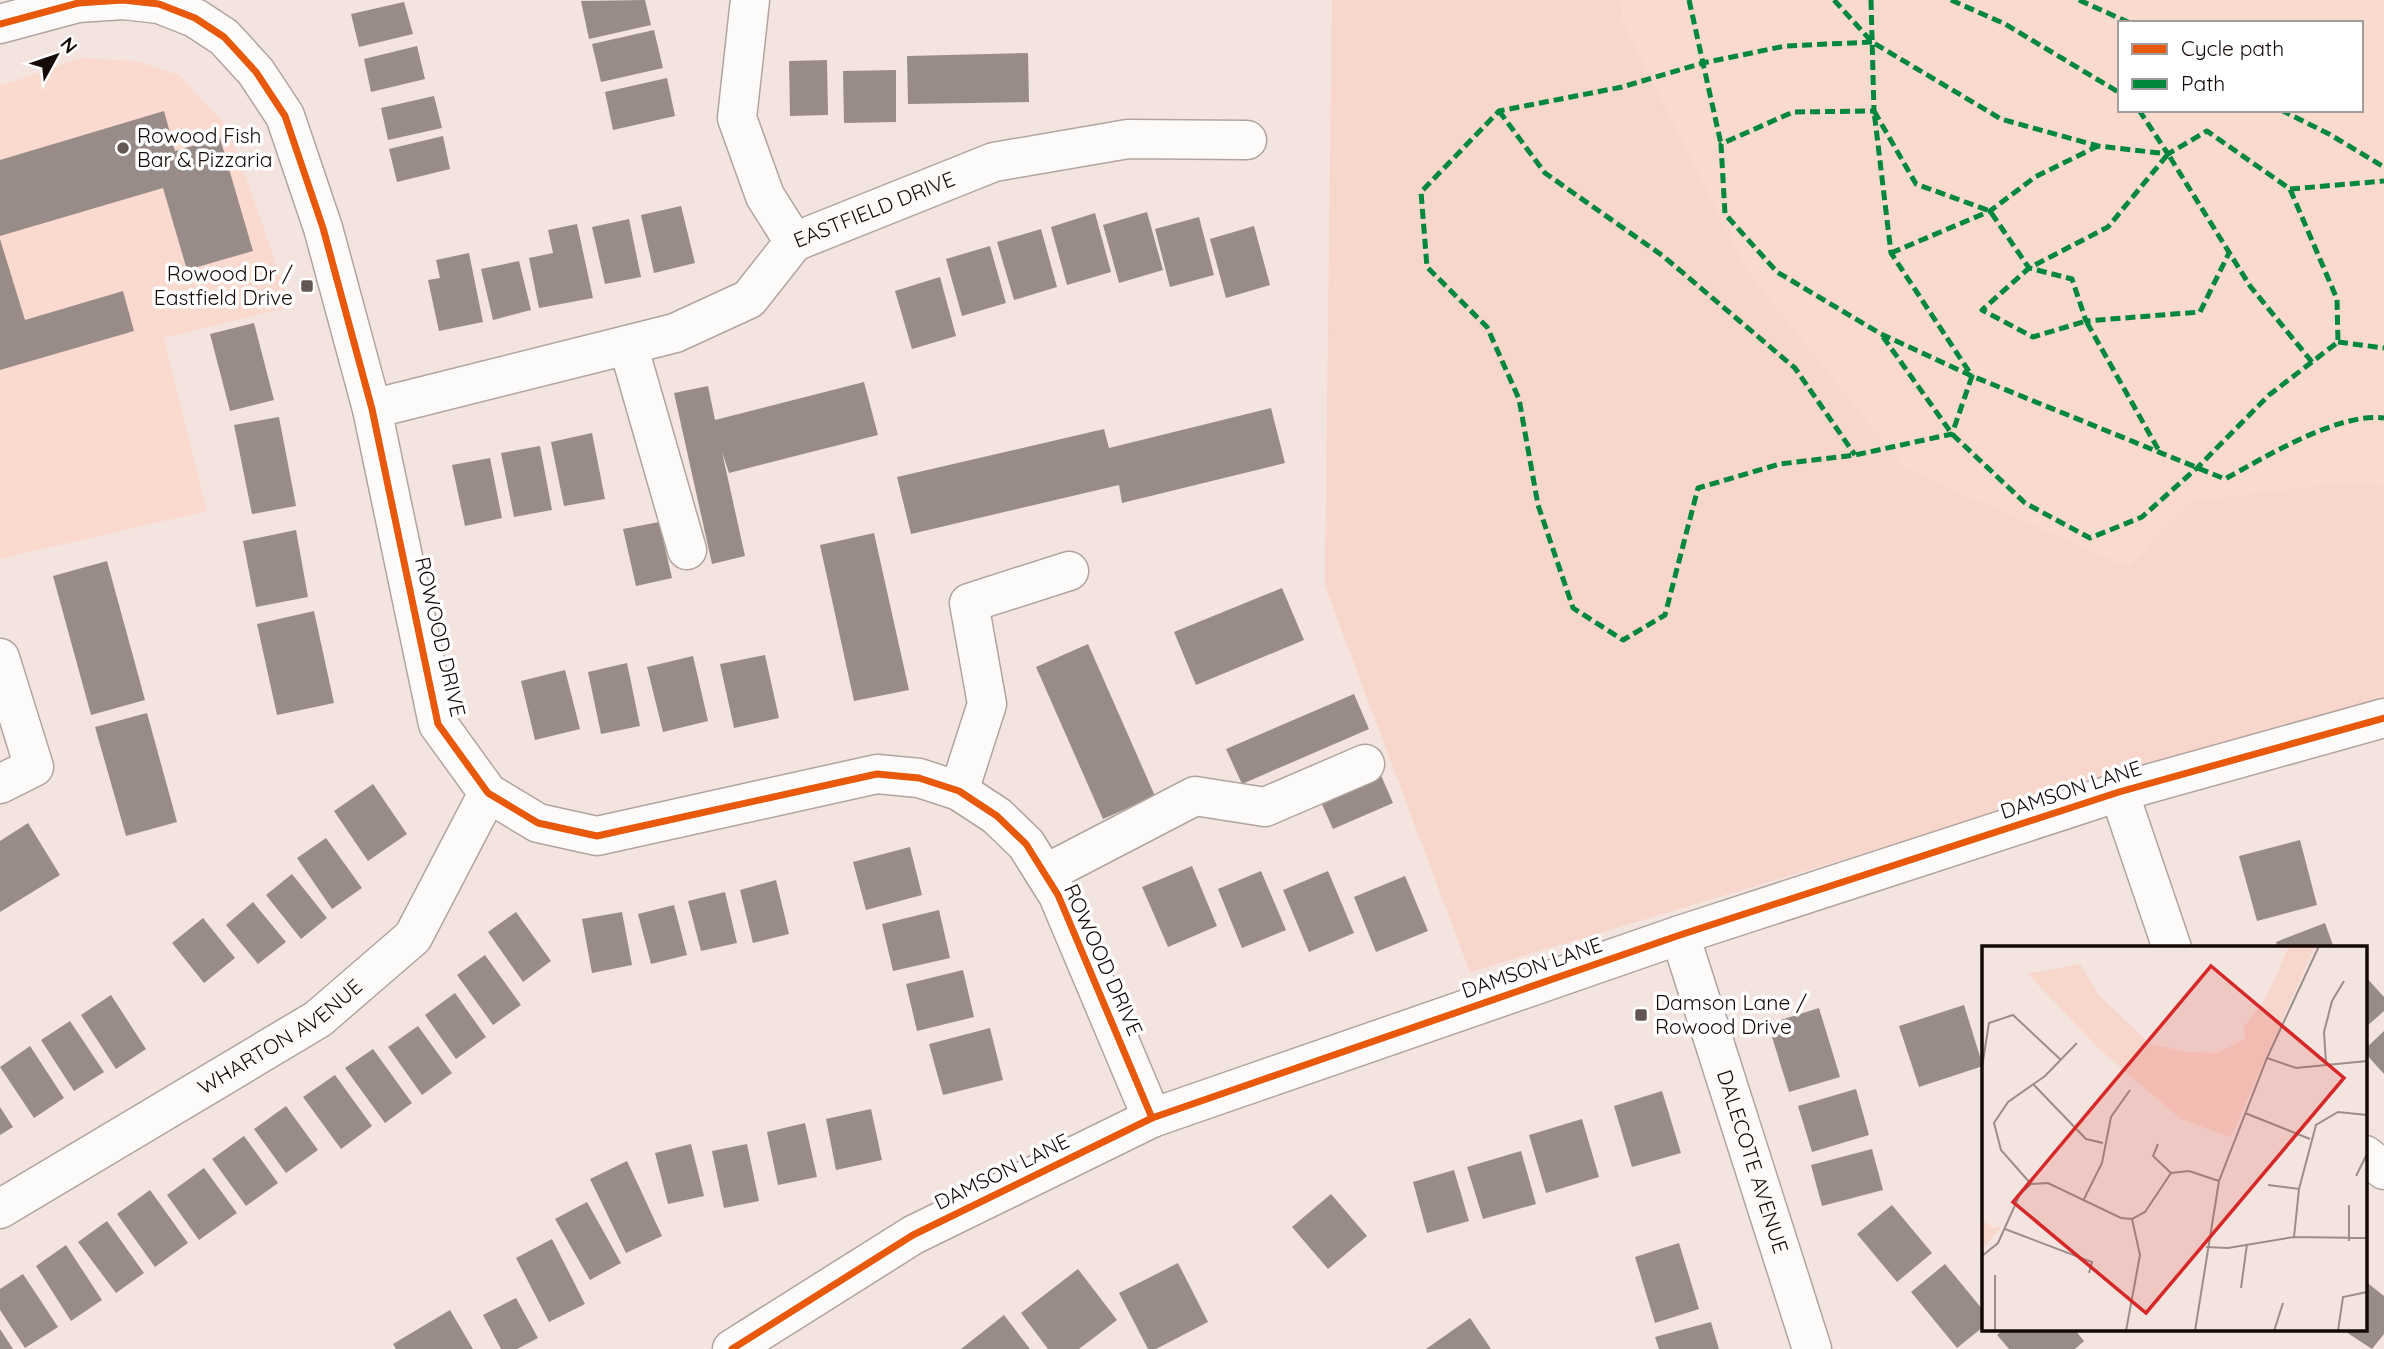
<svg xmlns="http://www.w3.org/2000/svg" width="2384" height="1349" font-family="Quicksand,sans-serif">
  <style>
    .built { fill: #fadacf; fill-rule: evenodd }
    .green { fill: #f7d6cb }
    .building { fill: #998c88 }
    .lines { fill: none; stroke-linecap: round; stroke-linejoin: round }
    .minor-casing { stroke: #b1a49f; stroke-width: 41 }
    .minor { stroke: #fdfbfa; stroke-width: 38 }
    .quiet { stroke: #00873e; stroke-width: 5; stroke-dasharray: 10 5; stroke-linecap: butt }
    .cycleway-casing { stroke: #fff; stroke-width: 11 }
    .cycleway { stroke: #e8590c; stroke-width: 7 }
    .poi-dot { fill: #645653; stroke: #fff; stroke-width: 2.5 }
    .labels { text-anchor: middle; stroke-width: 7; stroke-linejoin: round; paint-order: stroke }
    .poi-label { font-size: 21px; fill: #160a07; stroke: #fff; text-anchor: start }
    .street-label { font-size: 21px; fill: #160a07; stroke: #fff }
    .inset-road { fill: none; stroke: #9b8d89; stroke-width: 2 }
    .view { fill: #d62828; fill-opacity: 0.15; stroke: #d62828; stroke-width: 3.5 }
    .inset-edge { fill: none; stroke: #160a07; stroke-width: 3.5 }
  </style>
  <rect width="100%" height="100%" fill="#f4e4df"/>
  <!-- built -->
  <g class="built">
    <path d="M1332,0H2384V676L1470,972L1325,586ZM2120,23H2361V110H2120Z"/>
    <polygon points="80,58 136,61 179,75 229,128 291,307 164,338 207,511 0,559 0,86"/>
  </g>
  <!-- green -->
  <polygon class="green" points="1332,0 1623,0 1621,19 1750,275 1904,468 2128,567 2189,502 2340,483 2384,486 2384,697 1470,972 1325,586"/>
  <!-- building -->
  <g class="building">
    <polygon points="645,0 651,25 589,39 581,1"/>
    <polygon points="404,2 413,34 359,47 351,14"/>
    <polygon points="654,30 663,68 601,82 592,44"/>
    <polygon points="417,46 425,79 371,92 364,59"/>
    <polygon points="1028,53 1029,102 908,104 907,56"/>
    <polygon points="827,60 828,115 790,116 789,61"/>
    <polygon points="896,70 896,122 844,123 843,71"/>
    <polygon points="667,78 675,116 613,130 605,92"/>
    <polygon points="434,96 442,128 388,140 381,108"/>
    <polygon points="164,111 175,151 220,138 253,251 187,270 163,188 0,236 0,160"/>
    <polygon points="443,136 450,169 397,182 389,149"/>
    <polygon points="681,206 695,263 654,273 641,215"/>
    <polygon points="1147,212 1163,270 1119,283 1103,225"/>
    <polygon points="1095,213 1111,272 1067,285 1051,227"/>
    <polygon points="1199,217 1214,275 1170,287 1155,229"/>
    <polygon points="629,219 641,277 605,284 592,227"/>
    <polygon points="577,224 593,298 539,308 529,258 553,253 548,230"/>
    <polygon points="1254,226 1270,285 1226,298 1210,239"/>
    <polygon points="1041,229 1057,287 1014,300 997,242"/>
    <polygon points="0,239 25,320 123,291 134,331 0,370"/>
    <polygon points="990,246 1006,303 962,316 946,259"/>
    <polygon points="469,253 483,322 439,331 428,280 440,278 436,260"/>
    <polygon points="519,261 531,310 493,320 481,269"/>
    <polygon points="940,277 956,336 912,349 895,291"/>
    <polygon points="254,323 274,400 230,411 210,334"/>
    <polygon points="864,382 878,435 729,473 722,452 745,556 712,564 674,393 708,386 715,420"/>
    <polygon points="1271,408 1285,463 1122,503 1119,485 911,534 897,477 1104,429 1109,448"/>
    <polygon points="279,417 296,506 252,514 234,425"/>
    <polygon points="592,433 605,499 564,506 551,442"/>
    <polygon points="540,446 552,510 514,517 501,453"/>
    <polygon points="490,458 502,518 465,526 452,465"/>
    <polygon points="659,522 672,578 636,586 623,529"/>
    <polygon points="296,530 308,597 256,607 243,541"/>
    <polygon points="874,533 909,690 854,701 820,545"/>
    <polygon points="107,561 145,700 91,715 53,576"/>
    <polygon points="1282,588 1304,640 1196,685 1174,632"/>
    <polygon points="314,611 334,703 277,715 257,624"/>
    <polygon points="1088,644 1155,796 1103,819 1036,667"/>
    <polygon points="765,655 779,718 734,728 720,664"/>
    <polygon points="693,656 708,721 663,732 647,667"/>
    <polygon points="627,663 640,726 601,734 588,672"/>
    <polygon points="565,670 580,729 535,740 521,681"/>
    <polygon points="1354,694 1369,729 1242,784 1226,749"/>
    <polygon points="147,713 177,822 126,836 95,727"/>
    <polygon points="1380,773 1393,803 1333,829 1320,800"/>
    <polygon points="373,784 407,834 368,861 334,811"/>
    <polygon points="28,823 60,875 0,912 0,841"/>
    <polygon points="326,838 362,888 332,909 297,858"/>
    <polygon points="2300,840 2317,905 2257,921 2239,856"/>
    <polygon points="910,847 922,895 866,910 853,862"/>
    <polygon points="1192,866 1217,926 1168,947 1142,887"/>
    <polygon points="1261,871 1286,930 1242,948 1218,889"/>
    <polygon points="1328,871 1354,933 1309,952 1283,890"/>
    <polygon points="292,874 327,918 301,939 266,895"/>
    <polygon points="1405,876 1428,931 1376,952 1354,897"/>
    <polygon points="776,880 789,934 753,943 740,890"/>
    <polygon points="725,892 737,943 701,951 688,901"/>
    <polygon points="253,902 286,942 258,964 226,925"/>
    <polygon points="674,905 687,955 651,964 638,914"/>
    <polygon points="939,910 950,958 893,971 882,924"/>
    <polygon points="516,912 551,961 523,982 488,932"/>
    <polygon points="622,912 632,965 592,973 582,919"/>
    <polygon points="203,918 235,958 204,983 172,943"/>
    <polygon points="2325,923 2334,948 2278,948 2276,942"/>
    <polygon points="485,955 521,1005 493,1025 457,975"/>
    <polygon points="963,970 974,1017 917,1031 906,984"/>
    <polygon points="2365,976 2384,997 2384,1011 2365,1028"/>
    <polygon points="455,993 486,1037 456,1059 425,1015"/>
    <polygon points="111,995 146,1049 116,1069 81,1015"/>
    <polygon points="1964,1005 1983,1066 1919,1087 1899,1026"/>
    <polygon points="1819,1008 1840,1077 1789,1092 1768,1024"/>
    <polygon points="70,1021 104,1072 74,1091 41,1040"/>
    <polygon points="418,1026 452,1073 422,1095 388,1047"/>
    <polygon points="990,1028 1003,1080 943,1095 929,1044"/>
    <polygon points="2384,1031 2384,1074 2365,1053 2365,1049"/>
    <polygon points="30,1046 64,1098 34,1118 0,1067"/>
    <polygon points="373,1049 412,1103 385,1123 345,1068"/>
    <polygon points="335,1075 372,1126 341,1149 303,1097"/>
    <polygon points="1856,1089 1869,1135 1812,1152 1798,1106"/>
    <polygon points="1662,1091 1681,1153 1632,1167 1614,1106"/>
    <polygon points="286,1106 318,1150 286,1173 254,1129"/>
    <polygon points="0,1107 13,1127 0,1135"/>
    <polygon points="871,1109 882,1160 836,1170 826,1119"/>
    <polygon points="1582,1119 1599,1177 1546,1193 1529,1135"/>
    <polygon points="805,1123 817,1177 778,1185 767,1132"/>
    <polygon points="244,1136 278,1183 246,1206 212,1159"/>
    <polygon points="691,1144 704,1196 668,1204 655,1153"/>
    <polygon points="747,1144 759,1201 724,1208 712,1151"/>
    <polygon points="1872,1149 1883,1190 1822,1206 1811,1165"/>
    <polygon points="1521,1151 1536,1204 1483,1219 1467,1167"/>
    <polygon points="627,1161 662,1236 626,1253 590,1179"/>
    <polygon points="204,1168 237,1213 199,1240 167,1195"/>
    <polygon points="1454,1170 1469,1221 1427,1233 1413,1182"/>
    <polygon points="150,1190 188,1243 155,1267 117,1214"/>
    <polygon points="1331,1194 1367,1236 1328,1269 1292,1227"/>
    <polygon points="587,1202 621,1263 590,1280 555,1219"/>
    <polygon points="1892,1205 1932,1253 1897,1282 1857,1234"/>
    <polygon points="107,1221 144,1273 116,1293 78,1242"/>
    <polygon points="552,1239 585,1304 549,1322 516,1258"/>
    <polygon points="1679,1243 1699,1309 1655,1323 1635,1257"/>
    <polygon points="66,1245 102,1300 71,1321 36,1266"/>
    <polygon points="1178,1263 1208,1322 1156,1349 1148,1349 1119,1293"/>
    <polygon points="1945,1264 1983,1310 1983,1327 1957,1348 1911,1292"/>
    <polygon points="1078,1269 1117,1320 1079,1349 1048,1349 1021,1313"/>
    <polygon points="23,1274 58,1327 25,1348 0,1310 0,1289"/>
    <polygon points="2365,1281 2384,1296 2384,1334 2372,1349 2343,1330 2365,1330"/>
    <polygon points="516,1298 538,1338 517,1349 501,1349 483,1315"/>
    <polygon points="450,1310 473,1349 396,1349 393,1344"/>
    <polygon points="1004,1315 1030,1349 961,1349"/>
    <polygon points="1470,1318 1491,1349 1426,1349"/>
    <polygon points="1711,1322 1719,1349 1659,1349 1655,1337"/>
    <polygon points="0,1329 13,1349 0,1349"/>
    <polygon points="2003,1330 2075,1330 2084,1341 2075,1349 2009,1349 1997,1335"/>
  </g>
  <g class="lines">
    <!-- minor casing -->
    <g class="minor-casing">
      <g id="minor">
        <polyline points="750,0 737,118 765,196 794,242"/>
        <polyline points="0,24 78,3 123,0 159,4 195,18 224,37 256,72 285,116 323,228 372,409 438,724 488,793 538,823 597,836 877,774 919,778 959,791 997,816 1026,844 1058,895 1152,1118"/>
        <polyline points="628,345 687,550"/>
        <path id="s1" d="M372,409L675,333L749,299L794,242L994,162L1128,139L1247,140"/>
        <polyline points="0,658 34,767 0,784"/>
        <polyline points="959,791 987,704 969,603 1069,571"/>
        <polyline points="2119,792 2172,948"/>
        <polyline points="1045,874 1195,796 1265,807 1365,764"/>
        <path id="s2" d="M1680,935L1812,1349"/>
        <polyline points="2365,1155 2384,1170"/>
        <path id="s3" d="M0,1209L318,1019L413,937L488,793"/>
        <polyline points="732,1349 913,1235 1152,1118 1680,935 2119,792 2384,718"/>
      </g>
    </g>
    <!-- minor -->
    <use href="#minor" class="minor"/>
    <!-- quiet -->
    <g class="quiet">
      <polyline points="1689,0 1721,144"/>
      <polyline points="1834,0 1872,42 2001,119 2098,146 2168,154 2207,131 2290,189 2337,299 2338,342 2269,395 2198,467 2142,517 2090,538 2025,503 1952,434 1881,334"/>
      <path d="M1871,0L1874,111L1793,112L1721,144L1725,214L1777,272L1881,334L1972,376L2225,479C2265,457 2339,412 2384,418"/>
      <polyline points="1951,0 2005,24 2120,93"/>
      <polyline points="2079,0 2130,23"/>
      <polyline points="1872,42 1785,46 1703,63 1622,87 1499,111 1421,192 1427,267 1487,327 1519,399 1538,505 1573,608 1623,640 1665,615 1698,488 1780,464 1855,455 1952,434 1972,376 1891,253 1874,111 1916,184 1990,211 2029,268 2072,279 2086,321 2200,312 2229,253"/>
      <polyline points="2139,110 2168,154"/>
      <polyline points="2281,110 2329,134 2384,167"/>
      <polyline points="1499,111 1545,173 1663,256 1795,368 1855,455"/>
      <polyline points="2290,189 2384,181"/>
      <polyline points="1891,253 1990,211 2035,177 2098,146"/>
      <polyline points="2338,342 2384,348"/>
      <polyline points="2158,449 2086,321 2033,337 1982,310 2029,268 2108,227 2168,154 2250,286 2312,362"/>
    </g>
    <!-- cycleway casing -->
    <g class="cycleway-casing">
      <g id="cycleway">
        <polyline points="0,24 78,3 123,0 159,4 195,18 224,37 256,72 285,116 323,228 372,409 438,724 488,793 538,823 597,836 877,774 919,778 959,791 997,816 1026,844 1058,895 1152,1118"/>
        <polyline points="732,1349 913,1235 1152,1118 1680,935 2119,792 2384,718"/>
      </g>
    </g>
    <!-- cycleway -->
    <use href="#cycleway" class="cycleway"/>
  </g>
  <!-- markers -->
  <g class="poi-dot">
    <circle cx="123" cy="148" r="7"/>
    <rect x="300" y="279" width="14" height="14" rx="3.5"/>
    <rect x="1634" y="1008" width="14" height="14" rx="3.5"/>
  </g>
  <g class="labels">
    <!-- poi labels -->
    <g class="poi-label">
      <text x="137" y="143">Rowood Fish<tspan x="137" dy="24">Bar &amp; Pizzaria</tspan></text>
      <text x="293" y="281" text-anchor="end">Rowood Dr /<tspan x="293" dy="24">Eastfield Drive</tspan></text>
      <text x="1655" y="1010">Damson Lane /<tspan x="1655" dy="24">Rowood Drive</tspan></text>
    </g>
    <!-- street labels -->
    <g class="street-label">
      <text dy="7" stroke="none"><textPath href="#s1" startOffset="553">EASTFIELD DRIVE</textPath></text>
      <text transform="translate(440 637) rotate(77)" y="7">ROWOOD DRIVE</text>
      <text transform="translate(2071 790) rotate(-18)" y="7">DAMSON LANE</text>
      <text transform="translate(1103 960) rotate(66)" y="7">ROWOOD DRIVE</text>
      <text transform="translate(1532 968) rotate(-19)" y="7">DAMSON LANE</text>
      <text dy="7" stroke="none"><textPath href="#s3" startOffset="329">WHARTON AVENUE</textPath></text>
      <text dy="7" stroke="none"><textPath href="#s2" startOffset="238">DALECOTE AVENUE</textPath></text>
      <text transform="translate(1002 1172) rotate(-26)" y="7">DAMSON LANE</text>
    </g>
  </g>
  <!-- overview -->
  <g transform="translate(1982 946)">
    <rect width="385" height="385" fill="#f4e4df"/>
    <path d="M307,0H333L249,191L199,173L118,104L46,28L98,18L117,49L167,97L203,106L235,107L263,93L262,81L284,52ZM0,274L12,282L20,280L0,304Z" fill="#f7d6cb"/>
    <path class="inset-road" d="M285,112L314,122L385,115M344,117L342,86L350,55L362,35M0,121L7,77L31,69L79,114M51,138L104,193L121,197M263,167L328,193M176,198L171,210L189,227M374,230L385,208M49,238L19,204L12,177L26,156L63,130L95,97M286,239L317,243M102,253L120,217L129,171L148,144M367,259V295M23,283L110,316L107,327M312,291L317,243L334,179L356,166L385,169M224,301L246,302L312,291L385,292M0,310L16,297L38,248L49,238L66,237L139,272L150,273L163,266L189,227L207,225L237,235M13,329V385M259,342L265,298M144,385L158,309L150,273M213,385L237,235L285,112L337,0M292,385L301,357M356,385L361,351L385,346"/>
    <path class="view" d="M229,20L362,132L164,367L31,256Z"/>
    <rect width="385" height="385" class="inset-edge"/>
  </g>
  <!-- legend -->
  <rect x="2118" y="21" width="245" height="91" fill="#ffffff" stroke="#a29d9c" stroke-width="2"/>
  <rect x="2132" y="44" width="35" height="10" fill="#e8590c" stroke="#a29d9c" stroke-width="2"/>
  <text x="2181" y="56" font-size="21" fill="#160a07">Cycle path</text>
  <rect x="2132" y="79" width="35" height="10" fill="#00873e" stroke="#a29d9c" stroke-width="2"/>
  <text x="2181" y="91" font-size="21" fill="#160a07">Path</text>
  <!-- north arrow -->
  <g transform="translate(56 56) rotate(50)" stroke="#ffffff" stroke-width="5" paint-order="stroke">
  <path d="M0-5L12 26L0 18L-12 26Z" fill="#160a07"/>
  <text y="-10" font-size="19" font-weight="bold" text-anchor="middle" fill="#160a07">N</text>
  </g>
</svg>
